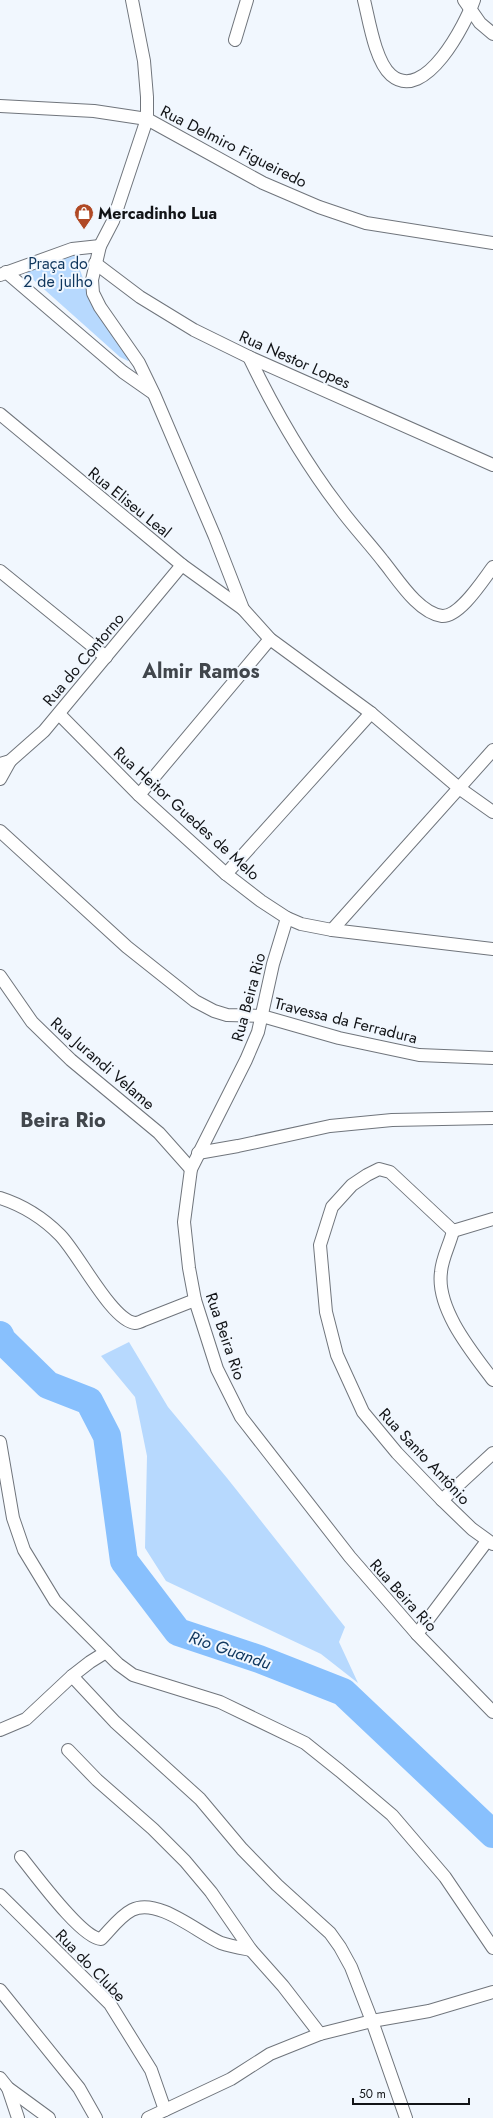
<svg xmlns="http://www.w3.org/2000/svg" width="493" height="2118" font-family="Jost,sans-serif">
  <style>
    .green { fill: #b7d9fe }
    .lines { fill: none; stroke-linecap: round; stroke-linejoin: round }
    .river { stroke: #88c0fd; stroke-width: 28 }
    .street-casing { stroke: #70757c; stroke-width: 14 }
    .street { stroke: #fff; stroke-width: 12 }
    .labels { text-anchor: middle; stroke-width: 4; stroke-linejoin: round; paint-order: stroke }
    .street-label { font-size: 16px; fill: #121417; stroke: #f1f7fe }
    .poi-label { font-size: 16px; font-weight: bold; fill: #121417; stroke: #f1f7fe; text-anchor: start }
    .park-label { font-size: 16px; fill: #0f365d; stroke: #f1f7fe }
    .water-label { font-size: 17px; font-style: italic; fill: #123960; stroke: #f1f7fe }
    .district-label { font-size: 20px; font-weight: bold; fill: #41464c; stroke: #f1f7fe }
  </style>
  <rect width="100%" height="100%" fill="#f1f7fe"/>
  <!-- green -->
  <g class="green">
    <polygon points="79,244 80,270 88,292 133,358 128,361 120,357 27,274 24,266 26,259"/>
    <polygon points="129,1342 168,1407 227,1478 345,1627 339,1642 358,1683 321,1654 166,1581 145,1548 147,1456 135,1397 101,1356"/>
  </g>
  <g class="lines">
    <!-- river -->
    <polyline class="river" points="0,1335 2,1340 48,1385 89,1401 107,1436 124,1561 178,1632 259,1659 343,1692 493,1834"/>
    <!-- street casing -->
    <g class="street-casing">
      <g id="street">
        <polyline points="132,0 144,61 147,97 147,119 113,221 100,246 92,280 93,293 100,307 139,363 154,394 215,537 243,609 270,639 371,713 459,788 493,812"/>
        <path d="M364,0C369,20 375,61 391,75C425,104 466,23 474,0"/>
        <polyline points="464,0 480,23 493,34"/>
        <polyline points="235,40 247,0"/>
        <polyline points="0,106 94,111 147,119 263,183 319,207 366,223 493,243"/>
        <polyline points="95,263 140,297 194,330 249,357 493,465"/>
        <polyline points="6,272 123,372 153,393"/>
        <polyline points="0,275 72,249 100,246"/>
        <path d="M249,357C274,409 304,461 339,507C353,526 369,543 383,561C397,578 418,613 442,616C460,617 483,580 493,567"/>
        <polyline points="0,414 182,565 243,609"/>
        <polyline points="0,571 106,657"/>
        <polyline points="59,714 139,795 226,874 261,901 287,918 301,924 332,930 493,949"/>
        <polyline points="0,764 10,761 44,731 182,565"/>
        <polyline points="0,779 10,761"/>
        <polyline points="139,795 270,639"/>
        <polyline points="0,831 127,947 195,1001 214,1011 227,1015 262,1016 339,1038 419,1055 493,1058"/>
        <polyline points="226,874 371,713"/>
        <polyline points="287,918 273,964 258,1032 246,1060 191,1169 184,1222 189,1268 195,1300 217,1369 241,1417 350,1557 417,1634 493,1712"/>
        <polyline points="332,930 493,750"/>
        <polyline points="0,976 32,1022 71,1060 159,1133 191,1169"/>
        <polyline points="198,1153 238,1146 330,1126 392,1120 493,1118"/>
        <path d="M0,1198C22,1205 44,1219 60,1235C78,1253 112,1321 135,1323C138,1323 142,1321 144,1320L195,1300"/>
        <polyline points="453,1231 390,1172 379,1169 367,1175 352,1185 332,1207 320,1245 326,1312 337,1355 363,1412 397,1453 442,1500 472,1529 493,1544"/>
        <path d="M453,1231C450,1244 442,1258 441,1272C436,1309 472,1352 493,1380"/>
        <polyline points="453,1231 493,1219"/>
        <polyline points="0,1442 13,1518 24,1550 55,1601 118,1664 133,1675 220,1702 305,1743 340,1771 392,1815 445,1877 493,1948"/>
        <polyline points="442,1500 493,1453"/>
        <polyline points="417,1634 487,1541"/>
        <polyline points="72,1676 115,1722 200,1799 242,1849 277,1885 330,1933 340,1947 351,1967 372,2021 406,2118"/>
        <polyline points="0,1730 26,1719 72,1676 90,1662 106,1652"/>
        <polyline points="68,1750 97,1780 153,1829 185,1861 211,1892 251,1950 283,1986 320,2034"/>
        <path d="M21,1857C35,1874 81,1938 101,1939C110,1930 120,1916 132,1910C158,1897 198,1933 221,1943C230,1946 241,1948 251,1950"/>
        <polyline points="0,1895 110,2004 151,2070 165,2110"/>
        <polyline points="0,1990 79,2088 96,2118"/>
        <polyline points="0,2078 8,2088 49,2118"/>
        <polyline points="8,2088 18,2118"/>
        <polyline points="148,2118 231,2079 270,2054 320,2034 372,2021 429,2011 493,1992"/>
      </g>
    </g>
    <!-- street -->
    <use href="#street" class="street"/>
  </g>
  <!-- icons -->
  <defs>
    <g id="shop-pin" transform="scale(1)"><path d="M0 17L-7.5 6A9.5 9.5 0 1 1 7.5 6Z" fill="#b04925" stroke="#f1f7fe"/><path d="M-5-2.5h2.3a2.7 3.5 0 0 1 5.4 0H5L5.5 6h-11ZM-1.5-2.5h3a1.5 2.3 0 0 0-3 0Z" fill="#fff"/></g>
  </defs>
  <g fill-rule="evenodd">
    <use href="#shop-pin" x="84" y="213"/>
  </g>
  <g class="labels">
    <!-- street labels -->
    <g class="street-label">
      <text transform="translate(234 146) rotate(27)" y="6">Rua Delmiro Figueiredo</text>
      <text transform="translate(295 359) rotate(24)" y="6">Rua Nestor Lopes</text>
      <text transform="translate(130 502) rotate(39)" y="6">Rua Eliseu Leal</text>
      <text transform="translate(83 659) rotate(-50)" y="6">Rua do Contorno</text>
      <text transform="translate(187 813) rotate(42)" y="6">Rua Heitor Guedes de Melo</text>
      <text transform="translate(248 997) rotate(-75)" y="6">Rua Beira Rio</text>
      <text transform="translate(346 1020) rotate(14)" y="6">Travessa da Ferradura</text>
      <text transform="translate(103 1063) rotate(41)" y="6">Rua Jurandi Velame</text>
      <text transform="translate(226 1336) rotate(71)" y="6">Rua Beira Rio</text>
      <text transform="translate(425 1456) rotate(47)" y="6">Rua Santo Antônio</text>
      <text transform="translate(404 1595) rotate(48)" y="6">Rua Beira Rio</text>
      <text transform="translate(91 1965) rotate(46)" y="6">Rua do Clube</text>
    </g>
    <!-- poi labels -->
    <g class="poi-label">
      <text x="98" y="219">Mercadinho Lua</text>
    </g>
    <!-- park labels -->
    <g class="park-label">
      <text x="58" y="269">Praça do<tspan x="58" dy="18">2 de julho</tspan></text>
    </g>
    <!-- water labels -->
    <g class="water-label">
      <text transform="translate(230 1650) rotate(19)" y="6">Rio Guandu</text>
    </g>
    <!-- district labels -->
    <g class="district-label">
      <text x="201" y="678">Almir Ramos</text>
      <text x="63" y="1127">Beira Rio</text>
    </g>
  </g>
  <!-- scale -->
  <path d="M353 2098v6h116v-6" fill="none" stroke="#121417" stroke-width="2"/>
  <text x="359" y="2098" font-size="12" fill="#121417" stroke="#f1f7fe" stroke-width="3" paint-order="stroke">50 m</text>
</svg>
